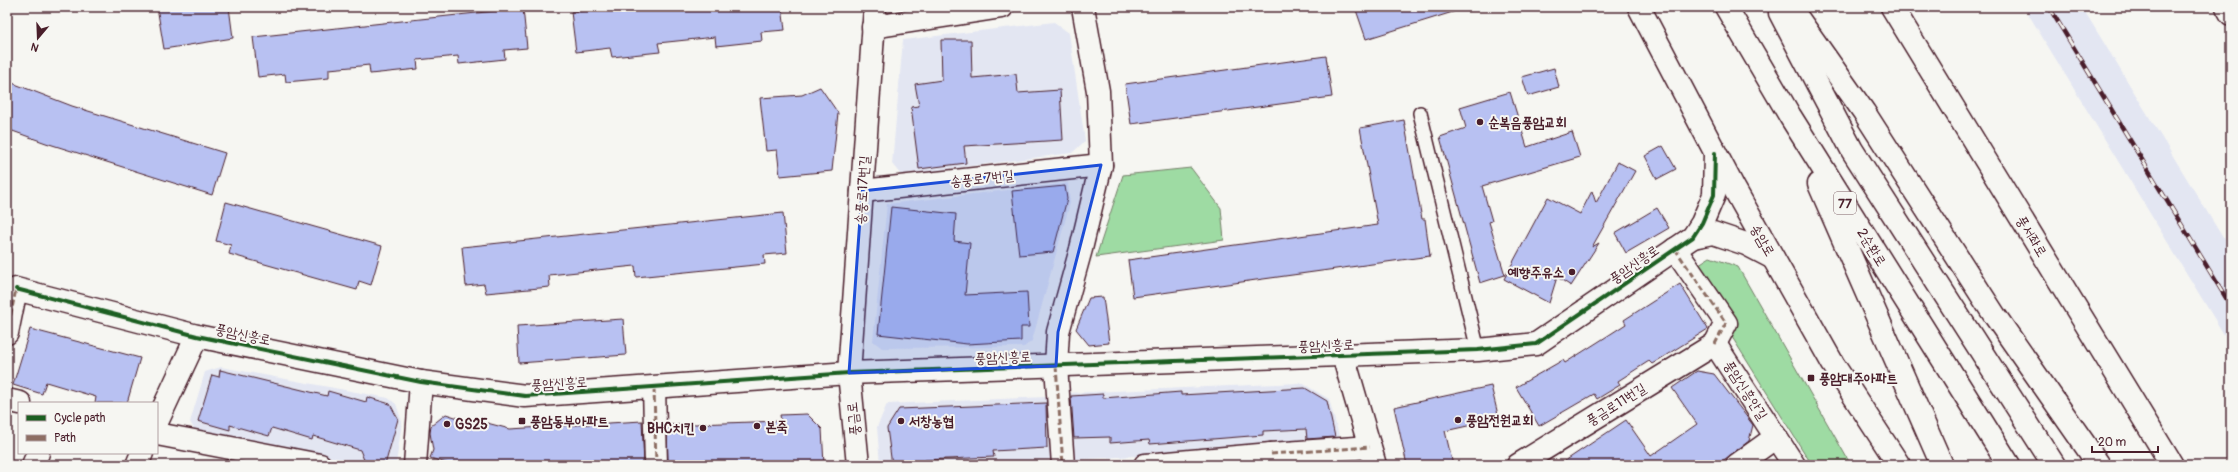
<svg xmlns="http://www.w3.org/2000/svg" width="2238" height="472" font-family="Pangolin,'Poor Story',sans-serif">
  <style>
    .built { fill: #e3e6f2 }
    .green { fill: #9edba3; stroke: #747d67 }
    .building { fill: #b8c1f2; stroke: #4a1f2b }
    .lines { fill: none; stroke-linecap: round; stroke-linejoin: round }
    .lane-casing { stroke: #4a1f2b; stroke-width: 16 }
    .street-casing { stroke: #4a1f2b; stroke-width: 25 }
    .secondary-casing { stroke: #4a1f2b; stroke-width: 25 }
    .highway-casing { stroke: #4a1f2b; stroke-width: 25 }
    .lane { stroke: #f6f6f2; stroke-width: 13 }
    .street { stroke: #f6f6f2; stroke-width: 22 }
    .secondary { stroke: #f6f6f2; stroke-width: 22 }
    .highway { stroke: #f6f6f2; stroke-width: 22 }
    .rail-casing { stroke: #4a1f2b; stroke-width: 4.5 }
    .rail { stroke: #f6f6f2; stroke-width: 3; stroke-dasharray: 9; stroke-linecap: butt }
    .quiet { stroke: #8d6e63; stroke-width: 3; stroke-dasharray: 6 3; stroke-linecap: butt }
    .cycleway-casing { stroke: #f6f6f2; stroke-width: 6 }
    .cycleway { stroke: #1b5e20; stroke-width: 4 }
    .marked { fill: #1d4ed8; fill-opacity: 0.2; stroke: #1d4ed8; stroke-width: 3; stroke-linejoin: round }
    .poi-dot { fill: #4a1f2b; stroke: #f6f6f2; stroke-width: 1.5 }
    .labels { text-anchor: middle; stroke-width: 4; stroke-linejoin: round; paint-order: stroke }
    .shield { fill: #f6f6f2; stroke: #7e6067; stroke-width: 1 }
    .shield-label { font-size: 13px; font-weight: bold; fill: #4a1f2b }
    .poi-label { font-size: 14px; font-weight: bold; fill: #4a1f2b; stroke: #f6f6f2; text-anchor: start }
    .street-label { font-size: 14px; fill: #4a1f2b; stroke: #f6f6f2 }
  </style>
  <rect width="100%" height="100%" fill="#f6f6f2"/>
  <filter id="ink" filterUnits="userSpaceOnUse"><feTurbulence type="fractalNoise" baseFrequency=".025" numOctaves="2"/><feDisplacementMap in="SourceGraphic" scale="8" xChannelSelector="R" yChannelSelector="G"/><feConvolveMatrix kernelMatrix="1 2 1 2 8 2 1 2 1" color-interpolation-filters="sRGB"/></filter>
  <g filter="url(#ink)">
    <!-- built -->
    <g class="built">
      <polygon points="2024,7 2082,7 2231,251 2231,346"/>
      <polygon points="1054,22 1069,33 1085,141 1072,153 901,175 892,164 903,40"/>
      <polygon points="1068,183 1070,203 1032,341 1024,347 882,348 873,341 887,204"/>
      <polygon points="221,367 388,398 396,404 402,422 396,464 371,465 194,429 190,422 205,372"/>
      <polygon points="1302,383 1329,399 1341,443 1071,460 1068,393"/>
      <polygon points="1047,397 1051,460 973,465 880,465 877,427 887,404"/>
      <polygon points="1344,452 1349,465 1287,465 1284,458"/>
    </g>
    <!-- green -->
    <g class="green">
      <polygon points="1191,168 1221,208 1224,240 1096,257 1123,175"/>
      <polygon points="1710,257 1738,267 1851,465 1812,465 1732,337 1736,320 1696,266"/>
    </g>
    <!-- building -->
    <g class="building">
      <polygon points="157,7 229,7 233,38 164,49"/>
      <polygon points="621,7 782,7 785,30 761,32 762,41 716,46 715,37 658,43 660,52 612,57 610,48 576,52 571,12"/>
      <polygon points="1355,7 1455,7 1456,11 1366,39"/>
      <polygon points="523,8 527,48 504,50 505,59 459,64 458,56 417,60 418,69 370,74 369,65 351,67 329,69 329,78 286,82 285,74 258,77 253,37"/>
      <polygon points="941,40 971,40 972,78 1016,74 1018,93 1060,90 1063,140 964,146 966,163 919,169 911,107 919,106 915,84 942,80"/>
      <polygon points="1326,56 1332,97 1131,124 1125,84"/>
      <polygon points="1554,68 1559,87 1528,96 1522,77"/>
      <polygon points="7,81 72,106 225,153 212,195 46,143 7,129"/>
      <polygon points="820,87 838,113 832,171 780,176 777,150 766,151 760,98 802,95"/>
      <polygon points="1510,92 1527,147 1572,132 1580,157 1482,186 1492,221 1489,222 1505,275 1480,283 1440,137 1466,128 1460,107"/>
      <polygon points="1404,120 1422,219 1425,219 1430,256 1133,297 1128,260 1378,225 1360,128"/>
      <polygon points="1663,146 1676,169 1657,179 1645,156"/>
      <polygon points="1618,162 1635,171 1592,247 1599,243 1571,286 1557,277 1549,303 1504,279 1548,197 1580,214 1592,191 1596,203"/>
      <polygon points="1065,186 1067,199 1053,252 1019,255 1012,191"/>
      <polygon points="226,202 382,246 371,285 359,281 357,290 229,254 231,245 216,241"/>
      <polygon points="891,207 956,214 954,241 970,243 965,295 1027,292 1029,327 1021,327 1021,341 967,344 878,334"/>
      <polygon points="1657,208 1669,228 1626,253 1615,233"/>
      <polygon points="783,213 787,253 764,255 765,264 636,277 635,266 549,275 550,287 486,293 484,284 466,286 462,247"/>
      <polygon points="1680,284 1708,329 1652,364 1649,361 1618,381 1620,385 1597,399 1594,394 1539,426 1516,387 1563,360 1565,363 1609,335 1626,324 1624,320"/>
      <polygon points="1103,297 1109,343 1089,345 1076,329 1089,298"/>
      <polygon points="623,319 626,355 519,363 517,326"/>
      <polygon points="30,329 140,358 127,403 95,403 96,397 46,382 42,394 13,385"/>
      <polygon points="220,370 327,396 328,391 366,402 367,397 390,404 398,419 385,465 364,460 360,450 313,436 312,440 272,428 269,436 230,425 230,430 198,421 212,375 219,377"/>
      <polygon points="1697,371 1714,374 1753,425 1749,441 1728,457 1716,465 1559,465 1626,420 1651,456 1697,424 1672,388"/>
      <polygon points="1491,386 1499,419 1445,431 1453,465 1407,465 1394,407"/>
      <polygon points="1305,388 1327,401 1335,437 1307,439 1306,429 1263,431 1263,435 1150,444 1149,440 1110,443 1110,437 1074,438 1071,396 1103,394 1103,398 1181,392 1181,395"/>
      <polygon points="1046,403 1047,448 993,451 994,457 925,460 925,465 892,465 887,428 899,409"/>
      <polygon points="446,414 486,427 487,423 510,429 642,421 644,465 453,465 430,458 433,450 430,433 431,426"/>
      <polygon points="807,414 822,429 824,465 668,465 667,425 781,421 780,415"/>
    </g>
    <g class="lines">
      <!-- lane casing -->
      <g class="lane-casing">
        <polyline id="lane" points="1420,113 1478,350"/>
      </g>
      <!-- street casing -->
      <g class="street-casing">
        <g id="street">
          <polyline points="873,27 1002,7"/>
          <polyline points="862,191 1101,165"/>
          <polyline points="1675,249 1726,323 1715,344"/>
          <polyline points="7,333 16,289 197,336 421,382 525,396 849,373 1478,350 1536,344 1693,237 1702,223 1714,195 1715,153"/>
          <polyline points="1715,344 1794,465"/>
          <polyline points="1343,355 1375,465"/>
          <polyline points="654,388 656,465"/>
          <polyline points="7,400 20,403"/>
          <polyline points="157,422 197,336"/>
          <polyline points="157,434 320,465"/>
          <polyline points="1271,454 1370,447"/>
          <polyline points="33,465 38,453"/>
          <polyline points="137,465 142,453"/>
          <polyline points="415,465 421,382"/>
          <polyline points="858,465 849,373 875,7"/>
          <polyline points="1063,465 1056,366 1058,332 1081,249 1101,165 1098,91 1083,7"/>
          <polyline points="1145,465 1271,454 1276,465"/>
          <polyline points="1518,465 1715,344"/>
          <polyline points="1737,465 1776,437"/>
        </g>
      </g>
      <!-- secondary casing -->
      <g class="secondary-casing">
        <g id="secondary">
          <polyline points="1639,7 1735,190 1833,364 1899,465"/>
          <polyline points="1892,7 2172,465"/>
          <polyline points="2227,7 2231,14"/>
          <polyline points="1693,237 1713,233 1746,244 1773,258"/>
        </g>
      </g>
      <!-- highway casing -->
      <g class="highway-casing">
        <g id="highway">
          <polyline points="1726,7 1790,116 2009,465"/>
          <polyline points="1790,7 1864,112 1995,316 2099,465"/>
          <polyline points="1780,13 1852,150 2054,465"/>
          <polyline points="1819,184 1942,465"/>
        </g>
      </g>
      <!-- lane -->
      <use href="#lane" class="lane"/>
      <!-- street -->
      <use href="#street" class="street"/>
      <!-- secondary -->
      <use href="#secondary" class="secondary"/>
      <!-- highway -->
      <use href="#highway" class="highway"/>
      <!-- rail casing -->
      <g class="rail-casing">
        <polyline id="rail" points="2049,7 2231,306"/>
      </g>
      <!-- rail -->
      <use href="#rail" class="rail"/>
      <!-- quiet -->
      <g class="quiet">
        <polyline points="1675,249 1726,323 1715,344"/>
        <polyline points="7,333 16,289"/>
        <polyline points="1056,366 1063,465"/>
        <polyline points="654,388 656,465"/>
        <polyline points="1271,454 1370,447"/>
      </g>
      <!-- cycleway casing -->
      <g class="cycleway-casing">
        <polyline id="cycleway" points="16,289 197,336 421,382 525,396 849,373 1478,350 1536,344 1693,237 1702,223 1714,195 1715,153"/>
      </g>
      <!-- cycleway -->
      <use href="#cycleway" class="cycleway"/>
    </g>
  </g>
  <!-- marked area -->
  <path class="marked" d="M1101,165L1058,332L1056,366L849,373L862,191Z"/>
  <!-- markers -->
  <g class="poi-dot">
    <circle cx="1480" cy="122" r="4"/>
    <circle cx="1572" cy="272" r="4"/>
    <rect x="1807" y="374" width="8" height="8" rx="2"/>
    <circle cx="1458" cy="420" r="4"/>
    <rect x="518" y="417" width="8" height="8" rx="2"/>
    <circle cx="901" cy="421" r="4"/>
    <circle cx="447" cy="424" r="4"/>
    <circle cx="757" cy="426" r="4"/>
    <circle cx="703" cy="428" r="4"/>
  </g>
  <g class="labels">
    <!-- shield labels -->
    <rect class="shield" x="1834" y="192" width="22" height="22" rx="3"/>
    <g class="shield-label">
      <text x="1845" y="208">77</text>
    </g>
    <!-- poi labels -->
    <g class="poi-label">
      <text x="1488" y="127">순복음풍암교회</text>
      <text x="1564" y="277" text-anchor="end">예향주유소</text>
      <text x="1819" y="383">풍암대주아파트</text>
      <text x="1466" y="425">풍암전원교회</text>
      <text x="530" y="426">풍암동부아파트</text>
      <text x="909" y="426">서창농협</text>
      <text x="455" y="429">GS25</text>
      <text x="765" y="431">본죽</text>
      <text x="695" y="433" text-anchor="end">BHC치킨</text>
    </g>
    <!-- street labels -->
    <g class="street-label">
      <text transform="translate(982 178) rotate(-6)" y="5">송풍로7번길</text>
      <text transform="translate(862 190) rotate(-86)" y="5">송풍로17번길</text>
      <text transform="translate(2032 236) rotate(59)" y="5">풍서좌로</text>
      <text transform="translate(1763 240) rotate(60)" y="5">송암로</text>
      <text transform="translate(1872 247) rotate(58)" y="5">2순환로</text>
      <text transform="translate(1634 264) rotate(-35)" y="5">풍암신흥로</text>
      <text transform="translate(243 334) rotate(12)" y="5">풍암신흥로</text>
      <text transform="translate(1326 345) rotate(-2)" y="5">풍암신흥로</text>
      <text transform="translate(1003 357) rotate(-2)" y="5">풍암신흥로</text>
      <text transform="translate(559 383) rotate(-3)" y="5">풍암신흥로</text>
      <text transform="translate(1746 390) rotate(57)" y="5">풍암신흥안길</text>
      <text transform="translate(1616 404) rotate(-32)" y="5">풍금로11번길</text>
      <text transform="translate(853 419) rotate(-96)" y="5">풍금로</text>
    </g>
  </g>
  <!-- margin -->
  <rect width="2238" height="472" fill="none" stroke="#f6f6f2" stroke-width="24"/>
  <rect x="12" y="12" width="2214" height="448" fill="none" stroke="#4a1f2b" stroke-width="1.5" filter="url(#ink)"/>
  <!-- legend -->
  <rect x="18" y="402" width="140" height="52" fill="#f6f6f2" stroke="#b1a0a2"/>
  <rect x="26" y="415" width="20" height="6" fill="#1b5e20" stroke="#b1a0a2"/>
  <text x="54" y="422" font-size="12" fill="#4a1f2b">Cycle path</text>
  <rect x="26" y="435" width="20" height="6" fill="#8d6e63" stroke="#b1a0a2"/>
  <text x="54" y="442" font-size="12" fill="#4a1f2b">Path</text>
  <!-- north arrow -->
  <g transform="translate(38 38) rotate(199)" stroke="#f6f6f2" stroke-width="3" paint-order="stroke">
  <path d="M0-3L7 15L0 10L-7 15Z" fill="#4a1f2b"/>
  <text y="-6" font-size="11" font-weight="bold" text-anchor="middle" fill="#4a1f2b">N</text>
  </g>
  <!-- scale -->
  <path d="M2092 446v6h66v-6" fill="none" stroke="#4a1f2b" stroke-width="2"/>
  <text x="2098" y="446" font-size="12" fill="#4a1f2b" stroke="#f6f6f2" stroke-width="3" paint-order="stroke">20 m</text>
</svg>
